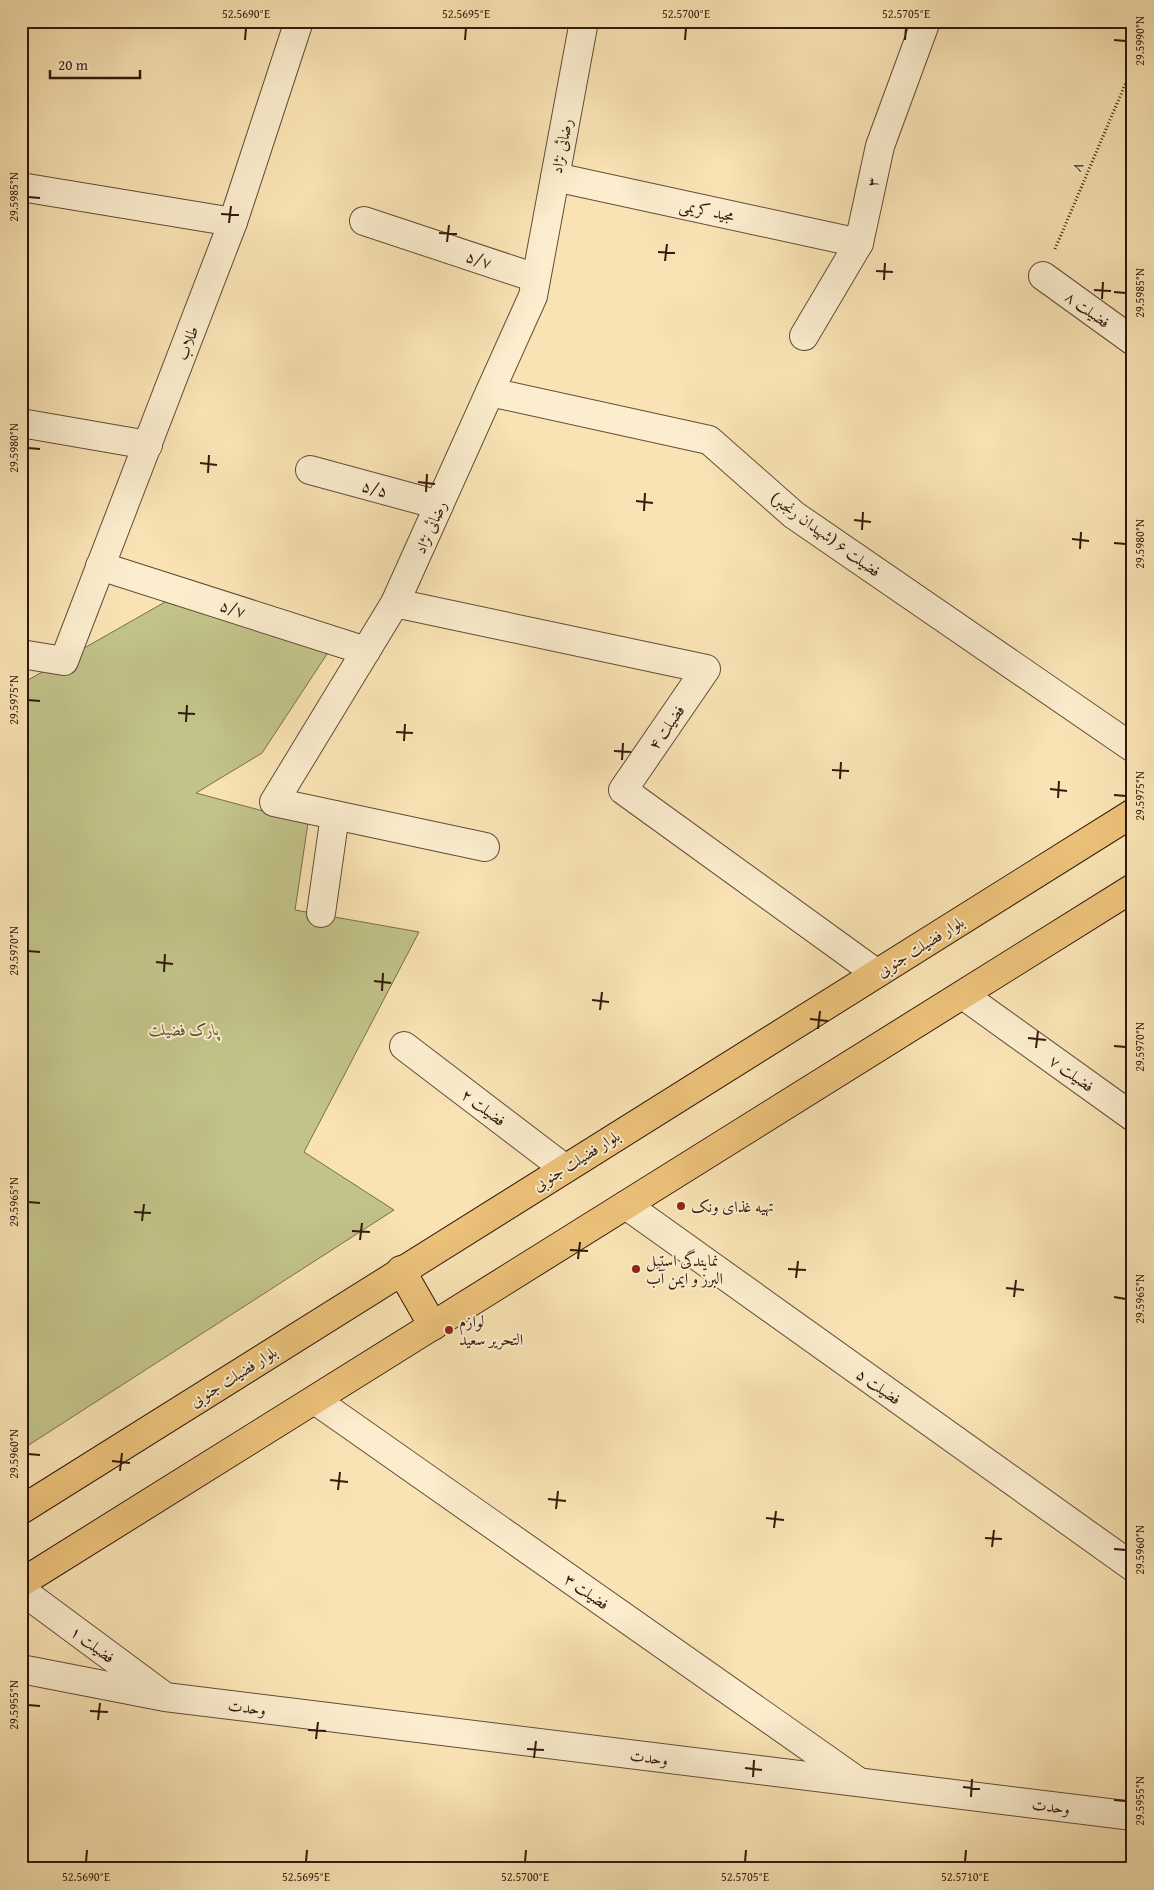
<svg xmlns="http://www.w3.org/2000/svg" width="1154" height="1890" font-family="'Gentium Book Plus',Amiri,serif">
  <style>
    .green { fill: #c2c38a; stroke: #7a6e4b }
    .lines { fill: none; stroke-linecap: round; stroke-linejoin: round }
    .street-casing { stroke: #644c36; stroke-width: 30 }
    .primary-casing { stroke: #32190c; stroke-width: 30 }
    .path { stroke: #32190c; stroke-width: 3; stroke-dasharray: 1 2.5; stroke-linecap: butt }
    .street { stroke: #fbedce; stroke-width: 28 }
    .primary { stroke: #ecc27a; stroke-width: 28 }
    .ticks { fill: none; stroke: #32190c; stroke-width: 2 }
    .poi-dot { fill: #8f2418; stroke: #fbedce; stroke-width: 2 }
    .labels { text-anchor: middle; stroke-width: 4; stroke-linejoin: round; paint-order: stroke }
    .street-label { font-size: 16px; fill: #32190c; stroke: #fbedce }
    .park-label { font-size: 16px; font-style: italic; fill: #5d4c32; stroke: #fbedce }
    .poi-label { font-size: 16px; fill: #32190c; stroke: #fbedce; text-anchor: start }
    .neatline { fill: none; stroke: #32190c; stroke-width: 2 }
    .ticks-label { font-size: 12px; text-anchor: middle; fill: #32190c }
  </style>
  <rect width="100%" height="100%" fill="#f9e3b4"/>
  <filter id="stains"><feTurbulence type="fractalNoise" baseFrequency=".004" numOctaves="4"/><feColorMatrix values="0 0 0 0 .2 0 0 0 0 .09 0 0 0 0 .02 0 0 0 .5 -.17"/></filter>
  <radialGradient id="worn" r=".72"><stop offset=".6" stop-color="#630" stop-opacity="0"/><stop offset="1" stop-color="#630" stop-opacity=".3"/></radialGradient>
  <!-- green -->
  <polygon class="green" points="165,602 331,648 262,753 196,793 308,823 295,910 419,932 304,1152 394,1210 21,1450 21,684"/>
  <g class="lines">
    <!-- street casing -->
    <g class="street-casing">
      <g id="street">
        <polyline points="555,177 859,243"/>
        <polyline points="21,187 233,222"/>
        <polyline points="364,221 536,278"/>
        <polyline points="1043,276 1133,341"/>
        <polyline points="804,336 859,243 880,146 926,21"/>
        <polyline points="490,392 709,440 794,515 1133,748"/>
        <polyline points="21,423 148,445"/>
        <polyline points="310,470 439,505"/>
        <polyline points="100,566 366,651"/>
        <polyline points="395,603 706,669 623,790 876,973"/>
        <polyline points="21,654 64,661 233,222 299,21"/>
        <polyline points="485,847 274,802 395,603 533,296 584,21"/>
        <polyline points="321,913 335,815"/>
        <polyline points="963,995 1133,1117"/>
        <polyline points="404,1046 564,1168"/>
        <polyline points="626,1205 1133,1567"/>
        <polyline points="315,1400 856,1780"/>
        <polyline points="21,1590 160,1693"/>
        <polyline points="21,1669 165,1697 1133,1816"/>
      </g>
    </g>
    <!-- primary casing -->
    <g class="primary-casing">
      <g id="primary">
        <polyline points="401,1270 433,1326"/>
        <polyline points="21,1510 1133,813"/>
        <polyline points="21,1583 1133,888"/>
      </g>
    </g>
    <!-- path -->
    <g class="path">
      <polyline points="1055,249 1133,66"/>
      <polyline points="21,1860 26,1869"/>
    </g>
    <!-- street -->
    <use href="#street" class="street"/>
    <!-- primary -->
    <use href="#primary" class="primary"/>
  </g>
  <!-- ticks -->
  <path class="ticks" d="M245,40L246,28M465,40L466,28M685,40L686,28M905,40L906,28M1114,40L1126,41M28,197L40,198M221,214L239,215M229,223L231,206M439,233L457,234M447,242L449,225M658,252L675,253M665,261L667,244M876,271L893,272M884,280L885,263M1094,290L1111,291M1114,292L1126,293M1102,299L1103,282M28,448L40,449M200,463L217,465M208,473L209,455M418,482L435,484M426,492L427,474M636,501L653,503M644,511L645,493M854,520L871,522M862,530L863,512M1072,539L1089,541M1114,543L1126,544M1080,549L1081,532M28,700L40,701M178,713L195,714M186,722L187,705M396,732L413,733M404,741L405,724M614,751L631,752M622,760L623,743M832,770L849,771M840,779L841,762M1050,789L1067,791M1114,795L1126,796M1058,798L1059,781M28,951L40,952M156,962L173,964M164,972L165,954M374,981L391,983M382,991L383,973M592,1000L609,1002M600,1010L602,992M810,1019L828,1021M818,1029L820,1011M1028,1038L1046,1040M1114,1046L1126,1047M1036,1048L1038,1031M28,1202L40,1203M134,1212L151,1213M142,1221L144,1204M352,1231L370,1232M360,1240L362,1223M570,1250L588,1251M578,1259L580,1242M788,1269L806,1270M796,1278L798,1261M1006,1288L1024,1290M1014,1297L1016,1280M1114,1297L1126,1299M28,1454L40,1455M112,1461L130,1463M120,1471L122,1453M330,1480L348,1482M338,1490L340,1472M548,1499L566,1501M556,1509L558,1491M766,1518L784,1520M774,1528L776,1511M985,1538L1002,1539M992,1547L994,1530M1114,1549L1126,1550M28,1705L40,1706M90,1711L108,1712M98,1720L100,1703M308,1730L326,1731M316,1739L318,1722M527,1749L544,1750M534,1758L536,1741M745,1768L762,1770M753,1777L754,1760M963,1787L980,1789M971,1797L972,1779M1114,1800L1126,1801M86,1862L87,1850M306,1862L307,1850M525,1862L526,1850M745,1862L746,1850M965,1862L966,1850"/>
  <!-- markers -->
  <g class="poi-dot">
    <circle cx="681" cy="1206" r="5"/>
    <circle cx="636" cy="1269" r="5"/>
    <circle cx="449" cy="1330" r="5"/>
  </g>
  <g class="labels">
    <!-- street labels -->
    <g class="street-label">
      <text transform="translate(561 146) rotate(-79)" y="6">رضائی نژاد</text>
      <text transform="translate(1076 166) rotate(-67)" y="6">۸</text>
      <text transform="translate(872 182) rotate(-78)" y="6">۳</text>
      <text transform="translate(707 210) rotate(12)" y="6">مجید کریمی</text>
      <text transform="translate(479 259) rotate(18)" y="6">۵/۷</text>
      <text transform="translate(1088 309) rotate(36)" y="6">فضیلت ۸</text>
      <text transform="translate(187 343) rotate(-69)" y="6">طلاب</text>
      <text transform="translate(375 488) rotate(15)" y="6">۵/۵</text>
      <text transform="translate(430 527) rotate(-66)" y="6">رضائی نژاد</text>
      <text transform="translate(826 534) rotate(36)" y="6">فضیلت ۶ (شهیدان رنجبر)</text>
      <text transform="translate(233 608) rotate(18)" y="6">۵/۷</text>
      <text transform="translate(666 727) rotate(-55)" y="6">فضیلت ۴</text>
      <text transform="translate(920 946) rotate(-32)" y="6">بلوار فضیلت جنوبی</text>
      <text transform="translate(1072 1073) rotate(36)" y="6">فضیلت ۷</text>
      <text transform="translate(484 1107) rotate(37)" y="6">فضیلت ۲</text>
      <text transform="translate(576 1160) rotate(-32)" y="6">بلوار فضیلت جنوبی</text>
      <text transform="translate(233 1376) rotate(-32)" y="6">بلوار فضیلت جنوبی</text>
      <text transform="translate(879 1386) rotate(35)" y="6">فضیلت ۵</text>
      <text transform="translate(587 1591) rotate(35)" y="6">فضیلت ۳</text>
      <text transform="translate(93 1644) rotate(37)" y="6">فضیلت ۱</text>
      <text transform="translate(247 1707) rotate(7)" y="6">وحدت</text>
      <text transform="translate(649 1757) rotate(7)" y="6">وحدت</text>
      <text transform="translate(1051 1806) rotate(7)" y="6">وحدت</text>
    </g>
    <!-- park labels -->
    <g class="park-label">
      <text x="184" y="1035">پارک فضیلت</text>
    </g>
    <!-- poi labels -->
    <g class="poi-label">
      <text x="691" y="1212">تهیه غذای ونک</text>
      <text x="646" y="1266">نمایندگی استيل<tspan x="646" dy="18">البرز و ایمن آب</tspan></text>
      <text x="459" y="1327">لوازم<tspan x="459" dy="18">التحریر سعید</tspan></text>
    </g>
  </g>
  <!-- margin -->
  <rect width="1154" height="1890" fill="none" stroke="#f9e3b4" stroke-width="55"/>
  <!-- scale -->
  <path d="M50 70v8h90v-8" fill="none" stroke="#32190c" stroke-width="2.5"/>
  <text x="58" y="70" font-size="15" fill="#32190c" stroke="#fbedce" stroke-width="4" paint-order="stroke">20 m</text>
  <rect x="28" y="28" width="1098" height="1834" class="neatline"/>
  <g class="ticks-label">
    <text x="246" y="18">52.5690°E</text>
    <text x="466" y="18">52.5695°E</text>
    <text x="686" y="18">52.5700°E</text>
    <text x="906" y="18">52.5705°E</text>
    <text transform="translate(1140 41) rotate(-90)" y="4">29.5990°N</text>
    <text transform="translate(14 197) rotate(-90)" y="4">29.5985°N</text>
    <text transform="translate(1140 293) rotate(-90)" y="4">29.5985°N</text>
    <text transform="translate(14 448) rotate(-90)" y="4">29.5980°N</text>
    <text transform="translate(1140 544) rotate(-90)" y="4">29.5980°N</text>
    <text transform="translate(14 700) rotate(-90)" y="4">29.5975°N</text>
    <text transform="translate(1140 796) rotate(-90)" y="4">29.5975°N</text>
    <text transform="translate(14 951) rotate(-90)" y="4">29.5970°N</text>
    <text transform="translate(1140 1047) rotate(-90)" y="4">29.5970°N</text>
    <text transform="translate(14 1202) rotate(-90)" y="4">29.5965°N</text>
    <text transform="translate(1140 1299) rotate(-90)" y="4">29.5965°N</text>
    <text transform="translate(14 1454) rotate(-90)" y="4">29.5960°N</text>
    <text transform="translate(1140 1550) rotate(-90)" y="4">29.5960°N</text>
    <text transform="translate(14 1705) rotate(-90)" y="4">29.5955°N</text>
    <text transform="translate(1140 1801) rotate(-90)" y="4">29.5955°N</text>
    <text x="86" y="1881">52.5690°E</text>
    <text x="306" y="1881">52.5695°E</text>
    <text x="525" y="1881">52.5700°E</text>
    <text x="745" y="1881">52.5705°E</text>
    <text x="965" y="1881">52.5710°E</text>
  </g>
  <rect width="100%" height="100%" filter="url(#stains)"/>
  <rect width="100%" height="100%" fill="url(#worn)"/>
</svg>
